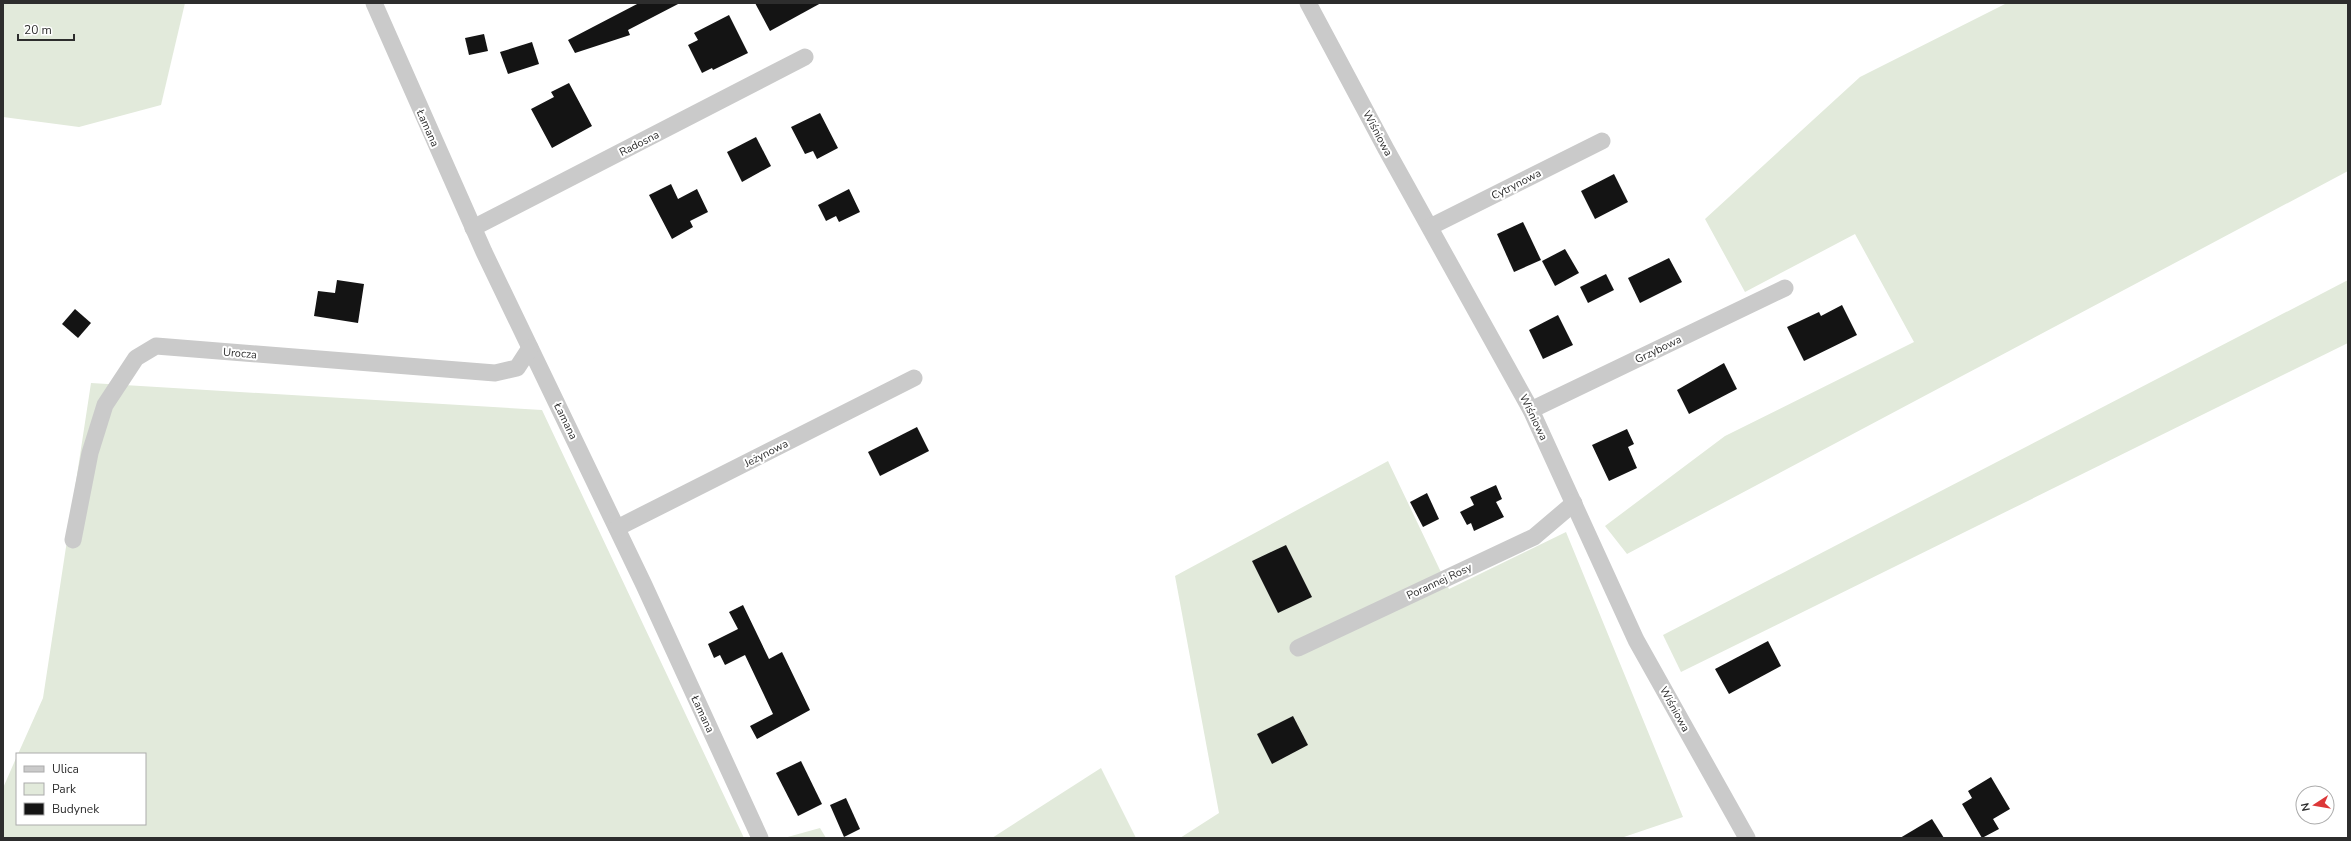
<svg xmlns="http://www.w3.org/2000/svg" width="2351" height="841" font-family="'Nunito Sans',sans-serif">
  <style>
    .green { fill: #e2eadb }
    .building { fill: #141414 }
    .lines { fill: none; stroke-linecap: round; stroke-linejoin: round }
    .minor { stroke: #cacaca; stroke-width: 17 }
    .labels { text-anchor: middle; stroke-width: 4; stroke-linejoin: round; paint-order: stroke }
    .street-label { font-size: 11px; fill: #2d2d2d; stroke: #fff }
  </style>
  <rect width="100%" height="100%" fill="#fff"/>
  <!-- green -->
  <g class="green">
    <polygon points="3,3 185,3 161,105 79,127 3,117"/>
    <polygon points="2007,3 2348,3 2348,171 1627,554 1605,526 1725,436 1914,342 1855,234 1745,292 1705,219 1860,77"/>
    <polygon points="2348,280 2348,343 1681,672 1663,635"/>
    <polygon points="91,383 542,410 744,838 3,838 3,788 17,756 17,824 145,824 145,754 18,754 43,698"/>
    <polygon points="1388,461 1449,589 1566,532 1683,817 1621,838 1180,838 1219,813 1175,576"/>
    <polygon points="1101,768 1136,838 992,838"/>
    <polygon points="820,828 826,838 784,838"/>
  </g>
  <!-- building -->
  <g class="building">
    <polygon points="639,3 680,3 628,30 630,35 575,53 568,40"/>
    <polygon points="755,3 821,3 770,31"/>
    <polygon points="729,15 748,53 713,70 712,68 702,73 688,45 698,40 694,33"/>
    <polygon points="484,34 488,51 469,55 465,38"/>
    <polygon points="532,42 539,64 508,74 500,52"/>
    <polygon points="569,83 592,126 552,148 531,109 554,97 551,92"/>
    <polygon points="820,113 838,148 817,159 813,151 805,154 791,127"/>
    <polygon points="756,137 771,166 742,182 727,152"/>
    <polygon points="1614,174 1628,202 1595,219 1581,191"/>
    <polygon points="671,184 678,199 697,189 708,212 690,221 693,227 672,239 649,195"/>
    <polygon points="849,189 860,212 839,222 836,216 826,221 818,205"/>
    <polygon points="1523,222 1541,260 1514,272 1497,234"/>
    <polygon points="1565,249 1579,273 1555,286 1542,261"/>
    <polygon points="1669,258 1682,282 1640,303 1628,278"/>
    <polygon points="1606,274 1614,290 1588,303 1580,287"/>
    <polygon points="337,280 364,284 358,323 314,316 318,291 335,293"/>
    <polygon points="1842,305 1857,335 1804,361 1787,327 1819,312 1821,316"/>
    <polygon points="75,309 91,323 78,338 62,324"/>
    <polygon points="1558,315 1573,345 1543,359 1529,330"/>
    <polygon points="1724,363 1737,389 1689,414 1677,390"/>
    <polygon points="917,427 929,451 880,476 868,452"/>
    <polygon points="1627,429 1634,444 1628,447 1637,468 1609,481 1592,445"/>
    <polygon points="1496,485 1502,499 1496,502 1504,517 1474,531 1471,523 1467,525 1460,512 1474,505 1470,497"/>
    <polygon points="1427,493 1439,519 1423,527 1410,502"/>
    <polygon points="1286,545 1312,597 1278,613 1252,561"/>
    <polygon points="743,605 769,659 782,652 810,710 757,739 750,726 773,714 745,655 725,665 720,655 714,658 708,644 738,629 729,612"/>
    <polygon points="1768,641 1781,666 1729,694 1715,669"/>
    <polygon points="1293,716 1308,745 1272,764 1257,734"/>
    <polygon points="801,761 822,804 798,816 776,773"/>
    <polygon points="1991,777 2010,809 1993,819 1999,829 1982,838 1962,804 1972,798 1968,791"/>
    <polygon points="846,798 860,829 844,837 830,805"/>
    <polygon points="1932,819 1944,838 1900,838"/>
  </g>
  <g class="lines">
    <!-- minor -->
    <g class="minor">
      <polyline points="374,3 484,252 644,585 760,838"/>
      <polyline points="1308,3 1386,149 1531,410 1636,640 1747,838"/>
      <polyline points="1430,227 1602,141"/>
      <polyline points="473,228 805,57"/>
      <polyline points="1531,410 1785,288"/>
      <polyline points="617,528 914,378"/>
      <polyline points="73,540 90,453 105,405 136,358 156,346 495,373 517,368 530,348"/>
      <polyline points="1298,648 1534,537 1574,503"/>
    </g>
  </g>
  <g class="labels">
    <!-- street labels -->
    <g class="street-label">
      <text transform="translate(428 128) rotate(66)" y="4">Łamana</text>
      <text transform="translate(1378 133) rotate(62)" y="4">Wiśniowa</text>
      <text transform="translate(639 143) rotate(-27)" y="4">Radosna</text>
      <text transform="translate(1516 184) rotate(-27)" y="4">Cytrynowa</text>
      <text transform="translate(1658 349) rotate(-26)" y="4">Grzybowa</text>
      <text transform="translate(240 353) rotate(5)" y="4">Urocza</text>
      <text transform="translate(1534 417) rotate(64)" y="4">Wiśniowa</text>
      <text transform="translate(566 421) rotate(64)" y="4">Łamana</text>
      <text transform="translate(766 453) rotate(-27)" y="4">Jeżynowa</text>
      <text transform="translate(1439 581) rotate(-25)" y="4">Porannej Rosy</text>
      <text transform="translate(1675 709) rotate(61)" y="4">Wiśniowa</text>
      <text transform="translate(703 714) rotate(65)" y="4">Łamana</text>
    </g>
  </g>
  <!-- border -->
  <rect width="2351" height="841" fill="none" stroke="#2d2d2d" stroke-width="8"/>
  <!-- legend -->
  <rect x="16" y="753" width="130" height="72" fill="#ffffff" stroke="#ababab"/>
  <rect x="24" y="766" width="20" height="6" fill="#cacaca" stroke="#ababab"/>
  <text x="52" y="773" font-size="12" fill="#2d2d2d">Ulica</text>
  <rect x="24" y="783" width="20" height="12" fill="#e2eadb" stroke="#ababab"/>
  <text x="52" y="793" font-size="12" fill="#2d2d2d">Park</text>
  <rect x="24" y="803" width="20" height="12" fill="#141414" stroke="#ababab"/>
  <text x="52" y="813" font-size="12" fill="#2d2d2d">Budynek</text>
  <!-- north arrow -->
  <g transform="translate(2315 805) rotate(258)"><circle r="19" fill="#ffffff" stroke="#ababab"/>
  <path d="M0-3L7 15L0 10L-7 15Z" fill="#dc3738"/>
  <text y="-6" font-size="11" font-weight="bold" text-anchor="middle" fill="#2d2d2d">N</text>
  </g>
  <!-- scale -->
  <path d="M18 34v6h56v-6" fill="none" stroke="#2d2d2d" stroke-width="2"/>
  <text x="24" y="34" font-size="12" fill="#2d2d2d" stroke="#ffffff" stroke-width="3" paint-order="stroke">20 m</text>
</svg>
